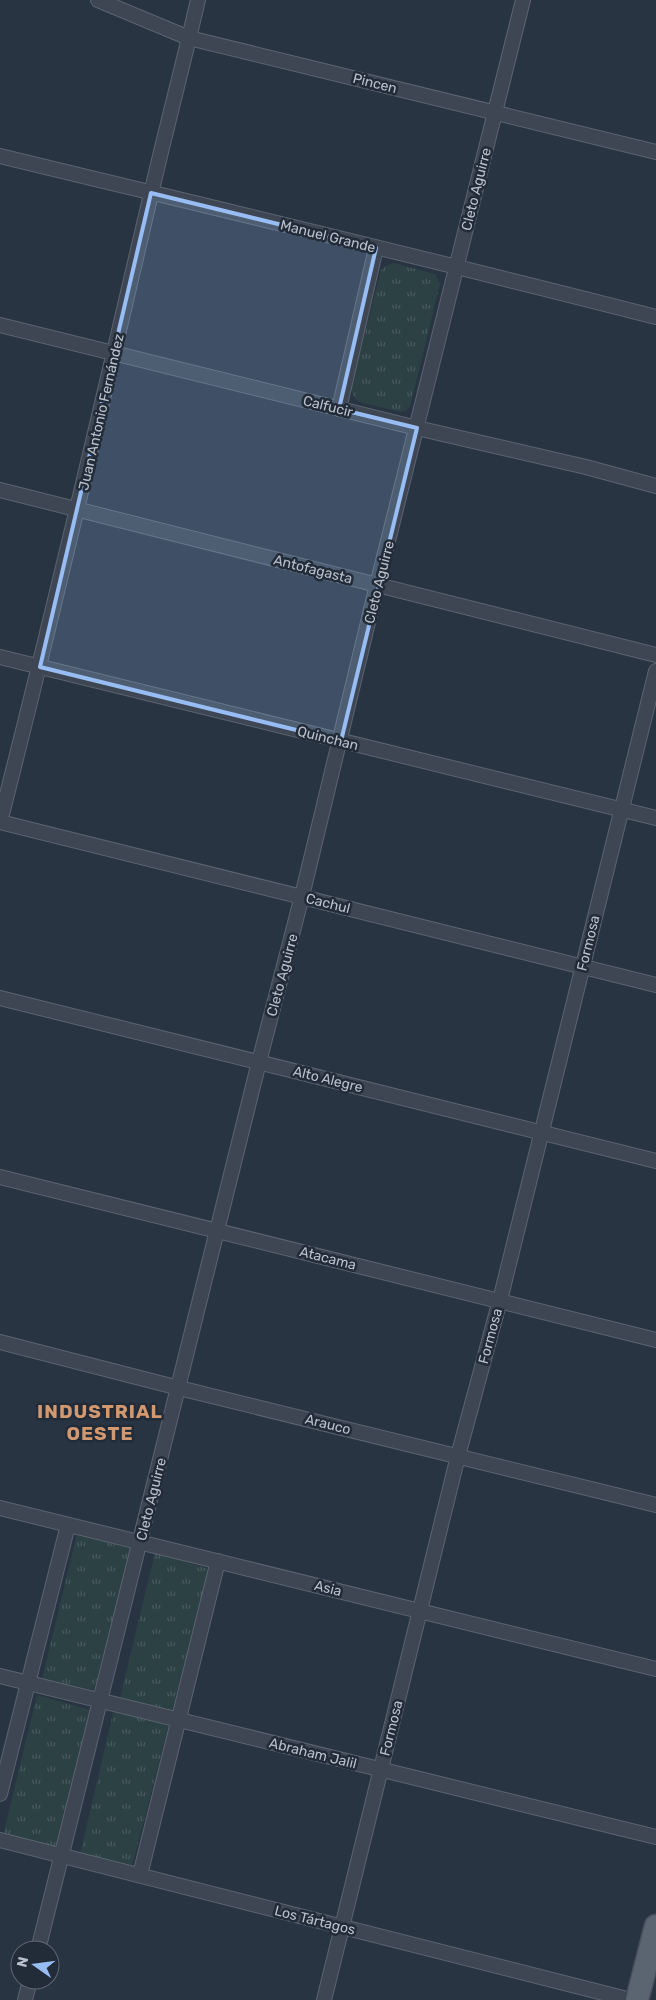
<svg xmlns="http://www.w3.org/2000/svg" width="656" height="2000" font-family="Rubik,sans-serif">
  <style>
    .park { fill: url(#park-tufts) }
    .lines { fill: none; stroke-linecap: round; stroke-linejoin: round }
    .street-casing { stroke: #5b6470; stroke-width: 16 }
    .primary-casing { stroke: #474f5c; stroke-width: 25 }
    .street { stroke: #3d4652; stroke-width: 14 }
    .primary { stroke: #5b6572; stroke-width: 22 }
    .marked { fill: #98bdf4; fill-opacity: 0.2; stroke: #98bdf4; stroke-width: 4; stroke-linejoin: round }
    .labels { text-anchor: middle; stroke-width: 5; stroke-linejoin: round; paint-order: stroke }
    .street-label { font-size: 14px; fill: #bac1cc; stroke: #222b38 }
    .district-label { font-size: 19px; font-weight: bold; letter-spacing: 1px; fill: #d29970; stroke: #222b38 }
  </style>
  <defs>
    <pattern id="park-tufts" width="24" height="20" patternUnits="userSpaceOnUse" patternTransform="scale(1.25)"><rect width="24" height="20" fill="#2b4144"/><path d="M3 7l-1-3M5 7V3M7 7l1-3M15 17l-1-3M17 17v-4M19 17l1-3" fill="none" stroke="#485b5e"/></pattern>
  </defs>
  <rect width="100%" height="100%" fill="#293443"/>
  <!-- park -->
  <g class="park">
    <polygon points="393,263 435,274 440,284 410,406 406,410 401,412 359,402 354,397 351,389 381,270 386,266"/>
    <polygon points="77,1534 131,1549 94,1690 42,1679"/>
    <polygon points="155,1553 209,1569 172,1710 120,1698"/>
    <polygon points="37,1695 91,1710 55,1851 2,1840"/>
    <polygon points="114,1709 169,1724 132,1866 80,1854"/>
  </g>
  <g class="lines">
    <!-- street casing -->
    <g class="street-casing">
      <g id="street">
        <polyline points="98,0 189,38 656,152"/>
        <path d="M0,156C219,209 438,261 656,317"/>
        <polyline points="0,325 417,428 586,467 656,486"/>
        <polyline points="339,409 376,248"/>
        <polyline points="0,490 656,655"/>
        <polyline points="0,657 656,818"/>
        <path d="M0,822C53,614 102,404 151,194C166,129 183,65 198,0"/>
        <polyline points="0,822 656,985"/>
        <polyline points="0,998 656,1161"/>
        <polyline points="0,1177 656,1340"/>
        <polyline points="0,1342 179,1388 656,1505"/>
        <polyline points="0,1508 656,1669"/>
        <polyline points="0,1676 656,1837"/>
        <polyline points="0,1794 68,1525"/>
        <polyline points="0,1840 631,2000"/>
        <polyline points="140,1875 218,1561"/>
        <polyline points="38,1950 259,1062 302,896 377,585 523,0"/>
        <polyline points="25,2000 30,1980"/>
        <polyline points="324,2000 458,1456 500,1300 656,671"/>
      </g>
    </g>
    <!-- primary casing -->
    <g class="primary-casing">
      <polyline id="primary" points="637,2000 656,1926"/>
    </g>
    <!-- street -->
    <use href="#street" class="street"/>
    <!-- primary -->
    <use href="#primary" class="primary"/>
  </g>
  <!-- marked area -->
  <path class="marked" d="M151,193L376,248L339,409L417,428L341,741L40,667Z"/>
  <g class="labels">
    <!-- street labels -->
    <g class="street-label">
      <text transform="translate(375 83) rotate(14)" y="5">Pincen</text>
      <text transform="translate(476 189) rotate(-76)" y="5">Cleto Aguirre</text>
      <text transform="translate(328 236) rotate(14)" y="5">Manuel Grande</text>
      <text transform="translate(328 406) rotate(14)" y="5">Calfucir</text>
      <text transform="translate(101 412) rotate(-77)" y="5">Juan Antonio Fernández</text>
      <text transform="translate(313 569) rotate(14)" y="5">Antofagasta</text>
      <text transform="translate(379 582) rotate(-76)" y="5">Cleto Aguirre</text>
      <text transform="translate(328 738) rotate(14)" y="5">Quinchan</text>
      <text transform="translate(328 903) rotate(14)" y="5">Cachul</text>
      <text transform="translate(588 943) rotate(-76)" y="5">Formosa</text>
      <text transform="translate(282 975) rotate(-75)" y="5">Cleto Aguirre</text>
      <text transform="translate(328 1079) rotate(14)" y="5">Alto Alegre</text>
      <text transform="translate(328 1258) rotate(14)" y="5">Atacama</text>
      <text transform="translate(490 1336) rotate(-75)" y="5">Formosa</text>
      <text transform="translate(328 1424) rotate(14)" y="5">Arauco</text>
      <text transform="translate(151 1499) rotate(-76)" y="5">Cleto Aguirre</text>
      <text transform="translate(328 1588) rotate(14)" y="5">Asia</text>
      <text transform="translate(391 1728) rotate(-76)" y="5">Formosa</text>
      <text transform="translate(313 1753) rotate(14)" y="5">Abraham Jalil</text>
      <text transform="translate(315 1920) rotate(14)" y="5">Los Tártagos</text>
    </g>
    <!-- district labels -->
    <g class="district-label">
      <text x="100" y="1418">INDUSTRIAL<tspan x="100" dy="22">OESTE</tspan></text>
    </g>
  </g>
  <!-- north arrow -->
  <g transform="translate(35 1965) rotate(284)"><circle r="24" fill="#222b38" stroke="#5f6773"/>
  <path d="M0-4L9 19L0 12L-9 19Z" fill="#98bdf4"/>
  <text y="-8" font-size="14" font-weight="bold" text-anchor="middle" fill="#bac1cc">N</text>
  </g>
</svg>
